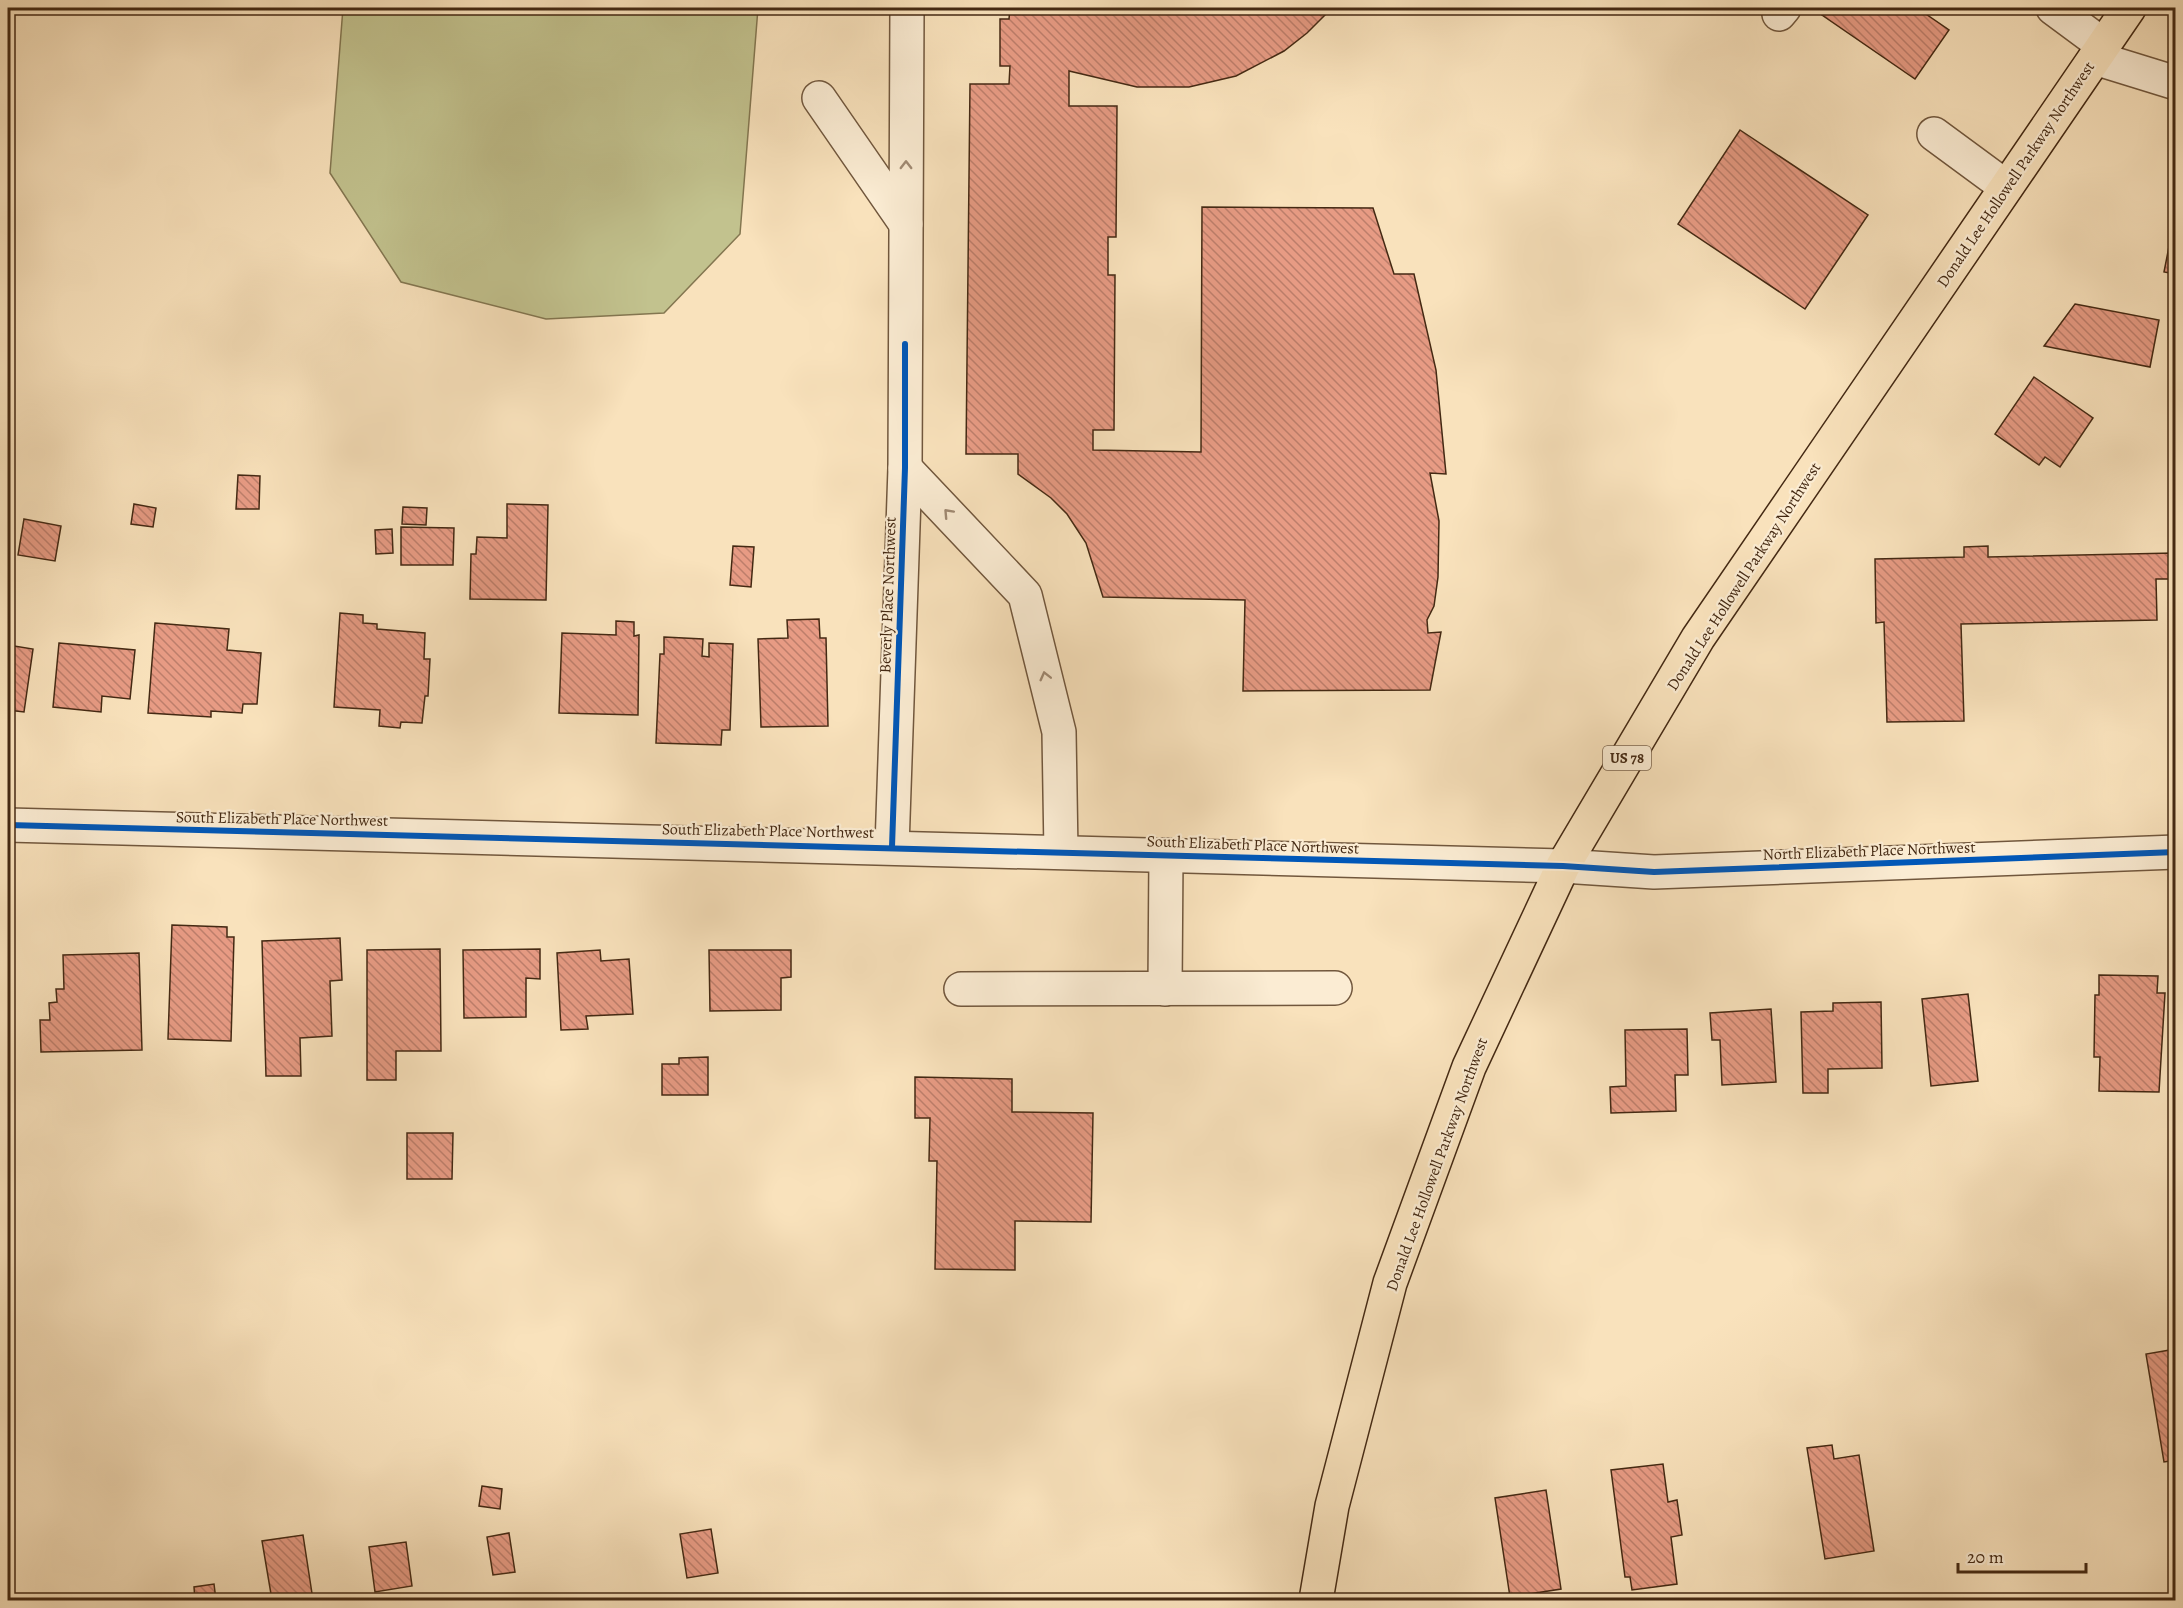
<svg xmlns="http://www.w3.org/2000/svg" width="2183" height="1608" font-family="Alegreya,serif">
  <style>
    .garden { fill: #c2c28e; stroke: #837650; stroke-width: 1.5 }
    .building { fill: url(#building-back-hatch); stroke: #442913; stroke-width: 1.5 }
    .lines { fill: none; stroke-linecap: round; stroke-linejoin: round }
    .minor-casing { stroke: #71573d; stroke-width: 36 }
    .major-casing { stroke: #442913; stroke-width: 36 }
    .minor { stroke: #fbecd3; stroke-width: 33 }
    .major { stroke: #f9e2bc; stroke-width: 33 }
    .cycleway-casing { stroke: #fbecd3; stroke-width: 10 }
    .cycleway { stroke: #0057b8; stroke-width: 6 }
    .oneway { stroke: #a08a73 }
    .labels { text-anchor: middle; stroke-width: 4.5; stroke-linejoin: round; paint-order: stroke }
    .shield { fill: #fbecd3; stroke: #7b644d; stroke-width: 1.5 }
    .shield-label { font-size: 15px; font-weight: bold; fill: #442913 }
    .street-label { font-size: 16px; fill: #442913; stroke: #fbecd3 }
  </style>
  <defs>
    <pattern id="building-back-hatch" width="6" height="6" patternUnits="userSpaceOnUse" patternTransform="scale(1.5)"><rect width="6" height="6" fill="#e79b84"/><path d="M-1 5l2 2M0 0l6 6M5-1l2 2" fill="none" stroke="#bd7e6b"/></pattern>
  </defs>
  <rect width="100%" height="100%" fill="#f9e2bc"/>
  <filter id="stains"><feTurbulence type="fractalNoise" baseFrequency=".00333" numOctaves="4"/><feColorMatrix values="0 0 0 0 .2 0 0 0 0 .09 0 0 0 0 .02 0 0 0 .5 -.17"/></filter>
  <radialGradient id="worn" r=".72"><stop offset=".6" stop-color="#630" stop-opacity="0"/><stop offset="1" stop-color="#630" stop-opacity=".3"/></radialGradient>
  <!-- garden -->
  <polygon class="garden" points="343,8 758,8 740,234 664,313 546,319 401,282 330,173"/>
  <!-- building -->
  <g class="building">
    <polygon points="1010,8 1332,8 1307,33 1284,51 1236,76 1189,87 1137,87 1069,71 1069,106 1117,106 1116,237 1108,237 1108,275 1115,275 1114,430 1093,430 1093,450 1201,452 1202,207 1373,208 1394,274 1414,274 1436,370 1446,474 1430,473 1439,521 1438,577 1434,606 1427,620 1428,633 1441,632 1430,690 1243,691 1245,600 1103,597 1086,543 1067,514 1051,498 1018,474 1018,454 966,454 970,84 1009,84 1010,66 1000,66 1000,19 1009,19"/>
    <polygon points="1821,8 1917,8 1949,30 1915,79 1822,15 1825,10"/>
    <polygon points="1740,130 1868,215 1805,309 1678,224"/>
    <polygon points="2176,211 2176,274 2164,272"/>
    <polygon points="2075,304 2159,320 2150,367 2044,346"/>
    <polygon points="2034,377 2093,418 2060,467 2045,457 2039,465 1995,434"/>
    <polygon points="238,475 260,476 259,509 236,509"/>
    <polygon points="134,504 156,508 153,527 131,524"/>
    <polygon points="507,504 548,505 546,600 470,599 471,554 476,554 477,537 507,538"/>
    <polygon points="403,507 427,508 426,525 402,524"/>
    <polygon points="24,519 61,526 55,561 18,555"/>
    <polygon points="401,527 454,528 453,565 401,565"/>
    <polygon points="392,529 393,553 376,554 375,530"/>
    <polygon points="733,546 754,547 751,587 730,585"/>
    <polygon points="1988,546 1988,557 2174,553 2174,579 2156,579 2157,620 1961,624 1964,721 1887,722 1884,622 1876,623 1875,559 1964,557 1964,547"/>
    <polygon points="340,613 363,615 363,623 377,624 377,629 425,633 424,659 430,659 428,696 425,696 422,723 401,722 400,728 379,726 380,710 334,707"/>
    <polygon points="819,619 820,638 826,638 828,726 761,727 758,639 788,638 787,620"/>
    <polygon points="616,621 634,622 634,636 639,635 638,715 559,713 562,633 616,635"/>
    <polygon points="155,623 229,629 227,650 261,653 257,704 243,704 242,713 211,711 211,717 148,713"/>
    <polygon points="664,637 703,639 702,656 709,657 709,643 733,644 730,730 722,730 721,745 656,743 660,654 664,654"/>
    <polygon points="59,643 135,650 130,699 102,696 101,712 53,707"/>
    <polygon points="8,645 33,649 24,712 8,710"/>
    <polygon points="172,925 227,927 227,937 234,937 231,1041 168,1039"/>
    <polygon points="340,938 342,980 330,981 332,1036 300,1038 301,1076 266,1076 262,941"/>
    <polygon points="440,949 441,1051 396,1051 396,1080 367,1080 367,950"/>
    <polygon points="540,949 540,979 526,978 526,1017 464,1018 463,950"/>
    <polygon points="600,950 601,961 629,959 633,1014 586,1016 588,1029 561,1030 557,953"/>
    <polygon points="709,950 791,950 791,977 781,978 781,1010 710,1011"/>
    <polygon points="139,953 142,1050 41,1052 40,1020 50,1020 49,1003 57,1002 56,989 64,989 63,955"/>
    <polygon points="2099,975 2158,976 2157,993 2165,993 2159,1092 2099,1091 2100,1057 2094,1057 2095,995 2099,995"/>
    <polygon points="1968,994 1978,1081 1931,1086 1922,999"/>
    <polygon points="1881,1002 1882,1068 1828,1069 1828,1093 1803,1093 1801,1012 1833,1011 1833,1003"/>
    <polygon points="1771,1009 1776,1082 1722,1085 1720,1040 1712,1040 1710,1013"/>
    <polygon points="1687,1029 1688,1075 1675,1075 1676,1111 1611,1113 1610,1087 1626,1086 1625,1030"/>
    <polygon points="708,1057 708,1095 662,1095 662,1064 679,1064 679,1058"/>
    <polygon points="915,1077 1012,1079 1012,1112 1093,1113 1091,1222 1015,1221 1015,1270 935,1269 937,1161 929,1161 930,1118 915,1118"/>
    <polygon points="407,1133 453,1133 452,1179 407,1179"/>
    <polygon points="2176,1349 2176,1460 2164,1462 2146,1354"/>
    <polygon points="1832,1445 1834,1459 1859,1455 1874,1551 1825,1559 1807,1448"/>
    <polygon points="1663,1464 1668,1502 1677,1500 1682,1535 1671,1537 1677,1584 1632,1590 1630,1577 1625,1577 1611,1470"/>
    <polygon points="482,1486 502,1489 500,1509 479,1506"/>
    <polygon points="1546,1490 1561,1589 1510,1597 1495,1498"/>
    <polygon points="711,1529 718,1573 687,1578 680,1534"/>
    <polygon points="509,1533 515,1572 493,1575 487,1537"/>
    <polygon points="303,1535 313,1600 272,1600 262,1541"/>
    <polygon points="406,1542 412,1586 375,1592 369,1547"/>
    <polygon points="214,1584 216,1600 195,1600 194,1587"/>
  </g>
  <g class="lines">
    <!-- minor casing -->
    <g class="minor-casing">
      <g id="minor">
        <polyline points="2053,8 2103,45"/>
        <polyline points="1779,14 1784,8"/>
        <polyline points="2095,58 2176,83"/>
        <polyline points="819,98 906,224"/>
        <polyline points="1934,134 2006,187"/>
        <polyline points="905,468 1025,595 1059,732 1061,852"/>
        <polyline points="8,825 1563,866 1654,872 2176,852"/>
        <polyline points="892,847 905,468 907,8"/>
        <polyline points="961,989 1335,988"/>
        <polyline points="1165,989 1166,855"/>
      </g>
    </g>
    <!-- major casing -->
    <g class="major-casing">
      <polyline id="major" points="1316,1600 1332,1506 1390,1283 1469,1067 1563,866 1698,638 2129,8"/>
    </g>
    <!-- minor -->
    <use href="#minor" class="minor"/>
    <!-- major -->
    <use href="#major" class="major"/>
    <!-- cycleway casing -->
    <g class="cycleway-casing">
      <g id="cycleway">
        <polyline points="8,825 1563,866 1654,872 2176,852"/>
        <polyline points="892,847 905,468 905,344"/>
      </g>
    </g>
    <!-- cycleway -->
    <use href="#cycleway" class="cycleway"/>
  </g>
  <!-- one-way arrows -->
  <defs><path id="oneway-chevron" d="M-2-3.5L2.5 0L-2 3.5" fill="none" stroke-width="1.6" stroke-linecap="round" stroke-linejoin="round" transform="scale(1.5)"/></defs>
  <g class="oneway">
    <use href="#oneway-chevron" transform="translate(906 165) rotate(-90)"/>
    <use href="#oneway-chevron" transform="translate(948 513) rotate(-133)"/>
    <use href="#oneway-chevron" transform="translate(1045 676) rotate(-104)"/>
  </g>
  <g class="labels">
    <!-- shield labels -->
    <rect class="shield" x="1603" y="746" width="48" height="24" rx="4.5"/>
    <g class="shield-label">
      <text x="1627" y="763">US 78</text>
    </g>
    <!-- street labels -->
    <g class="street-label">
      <text transform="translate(2015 174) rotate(-56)" y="6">Donald Lee Hollowell Parkway Northwest</text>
      <text transform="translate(1743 576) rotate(-57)" y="6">Donald Lee Hollowell Parkway Northwest</text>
      <text transform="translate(887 595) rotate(-88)" y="6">Beverly Place Northwest</text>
      <text transform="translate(282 818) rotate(1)" y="6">South Elizabeth Place Northwest</text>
      <text transform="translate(768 830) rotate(1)" y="6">South Elizabeth Place Northwest</text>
      <text transform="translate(1253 844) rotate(2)" y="6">South Elizabeth Place Northwest</text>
      <text transform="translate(1869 850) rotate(-2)" y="6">North Elizabeth Place Northwest</text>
      <text transform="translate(1436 1164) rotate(-70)" y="6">Donald Lee Hollowell Parkway Northwest</text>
    </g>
  </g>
  <!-- margin -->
  <rect width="2183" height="1608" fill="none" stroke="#f9e2bc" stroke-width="30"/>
  <rect x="9" y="9" width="2165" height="1590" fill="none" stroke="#442913" stroke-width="3"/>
  <rect x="15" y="15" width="2153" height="1578" fill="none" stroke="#442913" stroke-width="1.5"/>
  <!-- scale -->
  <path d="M1958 1563v9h128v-9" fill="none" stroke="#442913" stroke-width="3"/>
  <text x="1967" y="1563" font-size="18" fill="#442913" stroke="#fbecd3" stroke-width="4.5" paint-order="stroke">20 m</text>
  <rect width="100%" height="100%" filter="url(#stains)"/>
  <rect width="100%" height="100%" fill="url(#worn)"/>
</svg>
